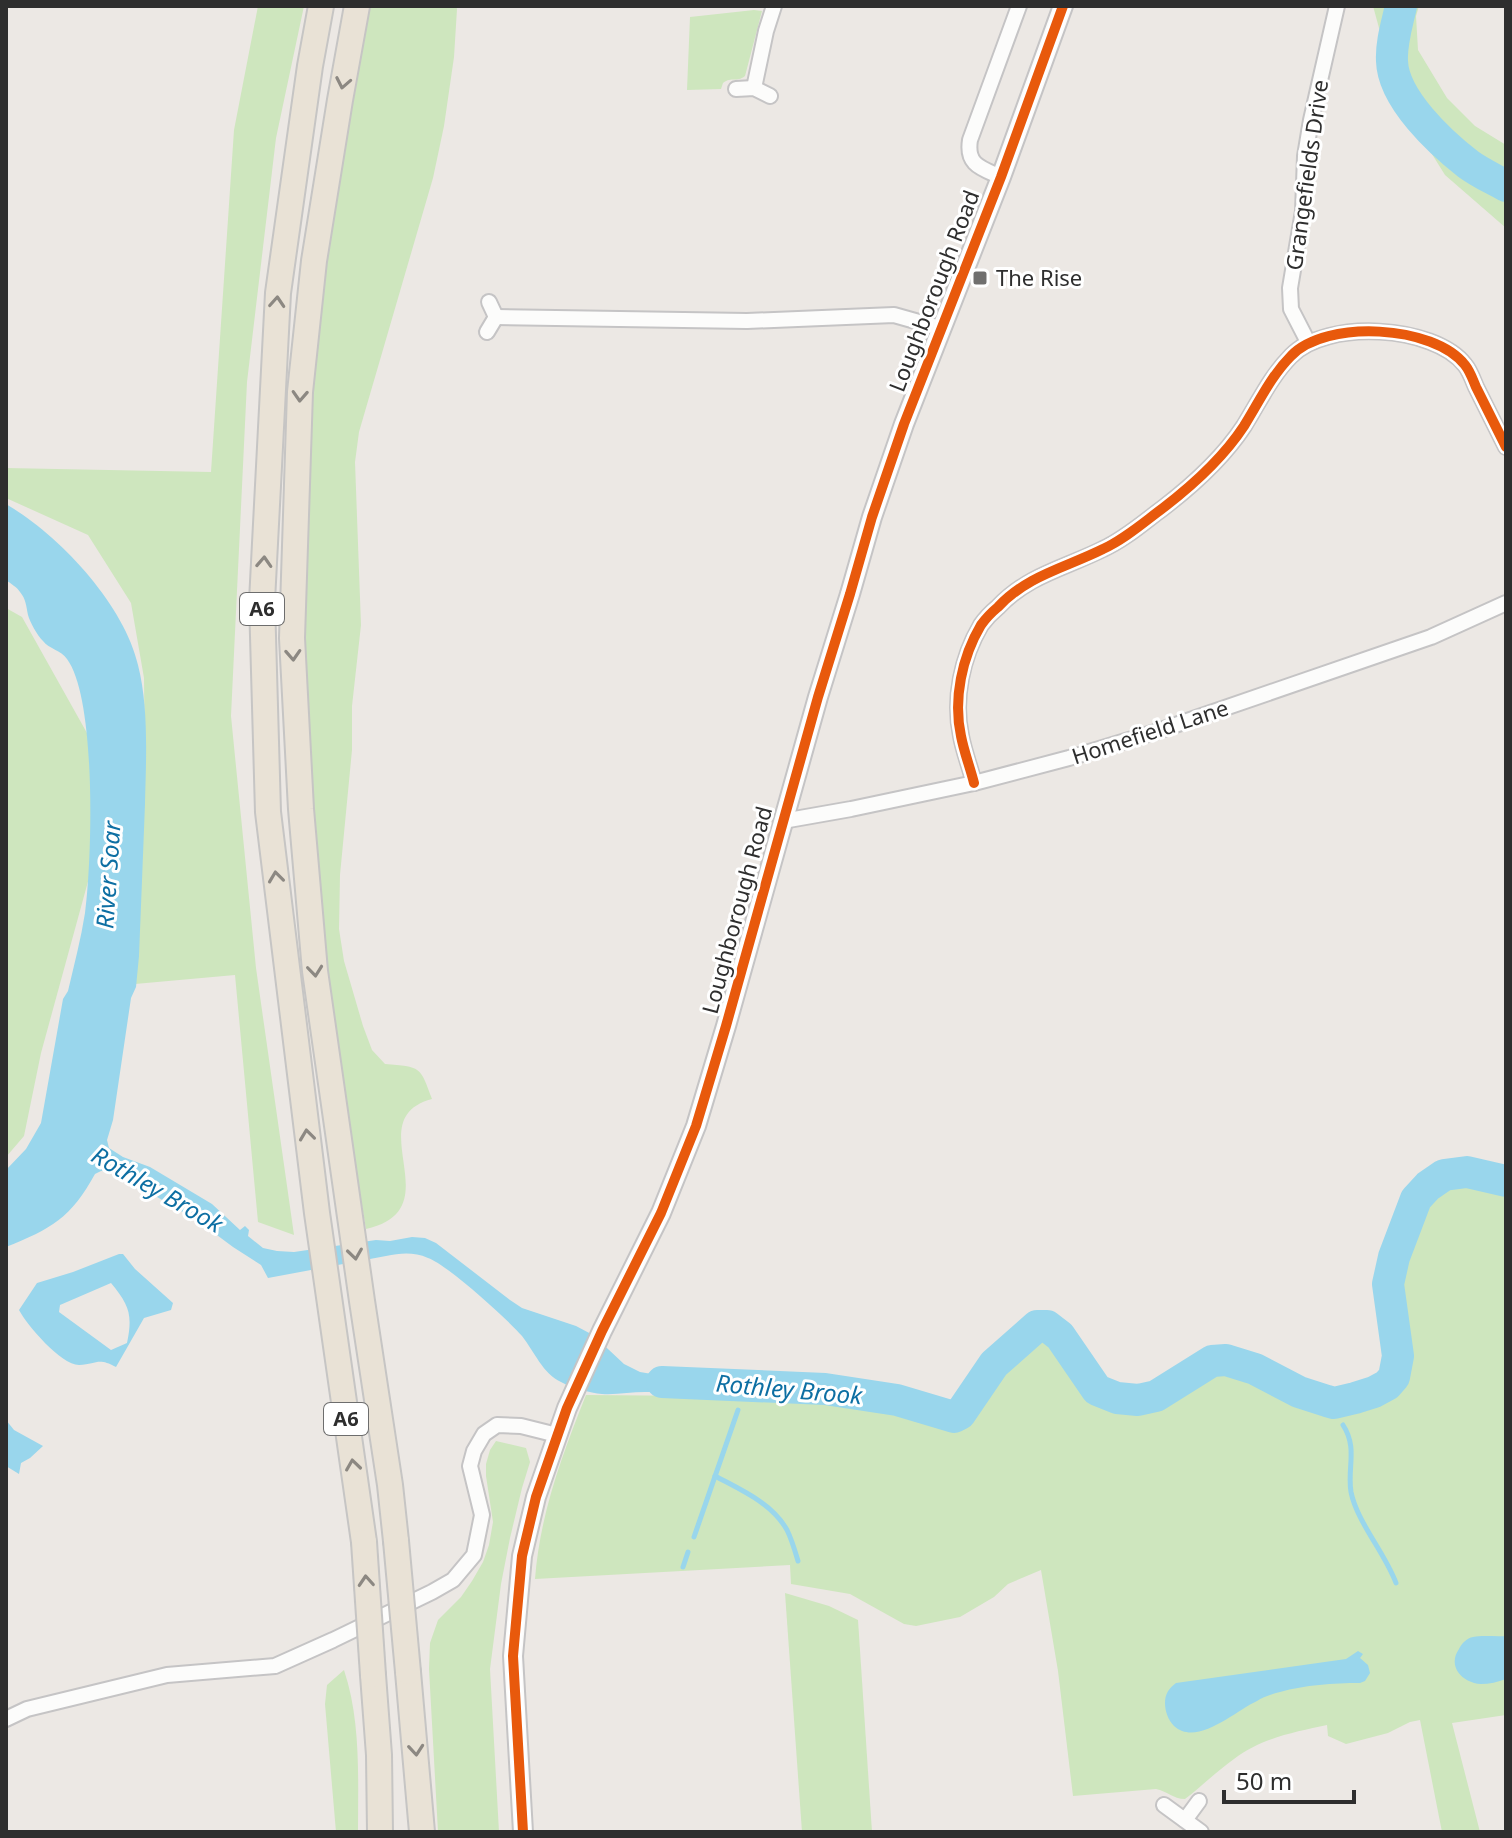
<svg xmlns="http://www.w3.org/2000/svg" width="1512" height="1838" font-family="'Noto Sans',sans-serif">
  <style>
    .green { fill: #cee6be }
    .water { fill: #99d6ec; fill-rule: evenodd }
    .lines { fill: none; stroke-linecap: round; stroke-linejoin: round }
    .stream { stroke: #99d6ec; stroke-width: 5 }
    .river { stroke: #99d6ec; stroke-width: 32 }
    .minor-casing { stroke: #c5c4c5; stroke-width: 18 }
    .tertiary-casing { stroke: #c5c4c5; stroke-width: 22 }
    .trunk-casing { stroke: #c6c5c4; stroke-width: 28 }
    .minor { stroke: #fcfcfb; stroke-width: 14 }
    .tertiary { stroke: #fcfcfb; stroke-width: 18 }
    .trunk { stroke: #e9e2d6; stroke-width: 24 }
    .trunk-bridge-casing { stroke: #c6c5c4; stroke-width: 28; stroke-linecap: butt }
    .trunk-bridge { stroke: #e9e2d6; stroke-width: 24 }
    .cycleway-casing { stroke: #fff; stroke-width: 15 }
    .cycleway { stroke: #e8590c; stroke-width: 10 }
    .oneway { stroke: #8c8882 }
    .poi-dot { fill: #706f6e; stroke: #fff; stroke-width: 3 }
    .labels { text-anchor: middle; stroke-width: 6; stroke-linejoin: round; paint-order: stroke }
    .shield { fill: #fff; stroke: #6d6d6d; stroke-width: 2 }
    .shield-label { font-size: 20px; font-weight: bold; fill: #2e2e2e }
    .street-label { font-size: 22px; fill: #2e2e2e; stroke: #fff }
    .poi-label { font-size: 22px; fill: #2e2e2e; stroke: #fff; text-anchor: start }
    .water-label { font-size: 24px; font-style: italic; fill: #0d6fa3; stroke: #fff }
  </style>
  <rect width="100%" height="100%" fill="#ece8e4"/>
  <!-- green -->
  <g class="green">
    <polygon points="258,6 304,6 276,138 247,382 231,716 256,968 294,1235 258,1222 235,975 135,984 145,780 144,678 131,603 88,535 6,498 6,468 211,472 234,130"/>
    <path d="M367,6H456L457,9L454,57L444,126L433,178L359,432L355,462L361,625L352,706V750L340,875L339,929L344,961L363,1026L372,1050L385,1064C421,1067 420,1066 432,1099C357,1119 454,1209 366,1229C346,1111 324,993 314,874C302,726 300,577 309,429C316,286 343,146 367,6Z"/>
    <polygon points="1373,6 1419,6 1416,16 1418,50 1447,98 1475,126 1506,145 1506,228 1445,175 1399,101"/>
    <path d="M754,10L762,11L745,76C736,83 732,76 723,83L721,89L687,90L690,17Z"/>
    <polygon points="6,608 22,617 115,783 41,1053 24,1136 6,1157"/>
    <path d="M1471,1173L1506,1182V1715L1452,1723L1480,1832H1442L1420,1720L1410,1722L1388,1733L1346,1744L1328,1736L1327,1725C1295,1732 1261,1738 1234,1759C1217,1771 1202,1786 1185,1799C1173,1799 1167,1791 1156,1789L1073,1796L1058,1671L1041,1570L1008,1584L994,1597L960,1617L916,1626L904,1624L850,1594L791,1584L790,1565L535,1579C540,1514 562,1455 586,1395L705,1396L712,1388L761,1394L835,1396L876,1402L952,1421L963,1419L992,1376L1021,1352L1047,1326L1087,1378L1113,1396L1138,1400L1170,1387L1212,1361L1234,1363L1327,1401L1361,1396L1390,1382L1397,1361L1388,1284L1416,1199L1444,1175Z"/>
    <polygon points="496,1441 526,1448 530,1462 522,1488 510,1538 501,1584 490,1669 499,1832 438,1832 429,1669 430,1643 438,1620 461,1597 472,1581 483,1562 489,1545 493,1522 486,1476 486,1464 490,1450"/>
    <polygon points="785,1593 829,1606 858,1620 872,1832 802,1832"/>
    <path d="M344,1670C361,1721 358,1778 358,1832H336L325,1704L327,1685Z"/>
  </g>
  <!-- water -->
  <g class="water">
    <path d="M6,504C59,535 124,604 138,665C149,708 146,760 145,804C143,855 141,906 139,956L136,987L131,998L113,1120L107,1140L109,1148L123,1157L150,1167L212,1204L240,1230L245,1226L249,1230L248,1236L263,1248L277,1251L294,1252L376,1240L390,1241L412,1237L425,1238L436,1243L510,1300L522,1308L576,1326L593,1335L624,1364L640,1372L658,1375L706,1377V1392C686,1392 665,1392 645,1392C631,1392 616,1395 602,1394C590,1393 572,1388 561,1382C543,1374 534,1351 522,1336C507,1319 448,1265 428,1258C414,1252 401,1253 386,1256L268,1278L261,1265L233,1247L198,1221L123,1177L109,1171H101L95,1174C71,1218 51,1229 6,1247V1170L26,1149L41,1123L63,999L68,991C74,965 81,939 85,913C92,861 97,700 67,659C61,650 49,649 43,641C37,635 30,622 28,615C26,606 26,599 20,592C17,587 11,584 6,580Z"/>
    <path d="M119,1254H123L135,1269L173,1303L171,1310L144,1318L116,1367C98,1357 97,1364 79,1365C61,1365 27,1325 19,1310L37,1283L73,1272ZM111,1283C129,1305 133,1314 127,1343L111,1350L59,1312L60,1305Z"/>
    <polygon points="6,1420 14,1430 43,1446 30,1458 21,1463 19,1474 6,1466"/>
    <path d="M1506,1636V1679C1498,1682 1489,1684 1481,1684C1462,1683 1447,1666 1459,1649C1462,1643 1467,1638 1473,1637C1483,1635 1496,1637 1506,1636Z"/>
    <path d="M1358,1651L1363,1654L1360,1658L1368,1665L1370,1673L1365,1681L1360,1683C1333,1683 1305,1685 1280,1692C1272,1694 1263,1697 1257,1701C1235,1711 1197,1747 1174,1726C1168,1720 1165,1711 1165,1703C1165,1694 1169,1688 1176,1683L1346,1659Z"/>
  </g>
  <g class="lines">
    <!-- stream -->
    <g class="stream">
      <polyline points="1327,1401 1335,1413"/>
      <path d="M1343,1425C1358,1448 1347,1468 1351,1492C1357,1522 1385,1553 1396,1583"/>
      <path d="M715,1476C741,1490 772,1503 787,1530C792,1540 795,1551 798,1561"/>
      <polyline points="694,1537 738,1410"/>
      <polyline points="683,1567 688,1552"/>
    </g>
    <!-- river -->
    <g class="river">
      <path d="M1401,6C1397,24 1391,43 1392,61C1393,99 1441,143 1468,164C1480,173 1494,179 1506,186"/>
      <polyline points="662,1382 825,1389 897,1400 954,1417 960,1414 994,1364 1037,1326 1047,1326 1060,1336 1097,1390 1117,1398 1138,1400 1156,1396 1212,1361 1226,1360 1255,1369 1299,1392 1327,1401 1334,1403 1355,1398 1374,1392 1387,1385 1394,1377 1398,1356 1388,1284 1394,1257 1416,1199 1428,1186 1444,1175 1467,1172 1506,1181"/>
    </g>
    <!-- minor casing -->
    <g class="minor-casing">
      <g id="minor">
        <polyline points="754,88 766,31 774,6"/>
        <polyline points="736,89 754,88 770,96"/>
        <path d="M1001,177C981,168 966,165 970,140L1019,6"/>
        <polyline points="496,317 747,321 894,315 940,328"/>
        <polyline points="487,332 496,317 489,302"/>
        <polyline points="1308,342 1291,309 1290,288 1303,211 1305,156 1311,120 1337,6"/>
        <path d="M974,783C970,767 964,752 961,736C953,699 962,657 981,625C986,618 992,612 998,607C1028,575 1065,568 1103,549C1125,539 1144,522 1163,508C1193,485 1223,458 1244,426C1259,402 1271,376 1291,356C1326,319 1434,325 1465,365C1470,371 1473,380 1476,387C1486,407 1496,427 1506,447"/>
        <polyline points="783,821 851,809 974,783 1069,758 1155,732 1431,637 1506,603"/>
        <polyline points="6,1719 27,1709 167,1675 275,1666 333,1640 432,1592 453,1580 474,1555 482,1515 470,1466 474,1451 484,1434 497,1425 521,1426 557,1435"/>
        <polyline points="1164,1805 1201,1832"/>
        <polyline points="1185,1820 1199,1801"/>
      </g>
    </g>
    <!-- tertiary casing -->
    <g class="tertiary-casing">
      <polyline id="tertiary" points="523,1832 513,1656 522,1556 536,1497 567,1408 602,1331 661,1213 696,1126 726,1026 818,697 850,594 872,517 904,424 1001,177 1063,6"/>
    </g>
    <!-- trunk casing -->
    <g class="trunk-casing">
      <g id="trunk">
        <polyline points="321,6 310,66 278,293 262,601 268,812 317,1213 364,1542"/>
        <polyline points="357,6 340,100 314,261 300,392 292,638 301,809 315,971 362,1301 390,1485 396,1541"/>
        <polyline points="408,1672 422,1832"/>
        <polyline points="373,1675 379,1755 380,1832"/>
      </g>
    </g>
    <!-- minor -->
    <use href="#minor" class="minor"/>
    <!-- tertiary -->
    <use href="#tertiary" class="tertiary"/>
    <!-- trunk -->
    <use href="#trunk" class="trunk"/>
    <!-- trunk-bridge casing -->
    <g class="trunk-bridge-casing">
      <g id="trunk-bridge">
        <polyline points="396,1541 408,1672"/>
        <polyline points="364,1542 373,1675"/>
      </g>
    </g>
    <!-- trunk-bridge -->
    <use href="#trunk-bridge" class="trunk-bridge"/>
    <!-- cycleway casing -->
    <g class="cycleway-casing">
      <g id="cycleway">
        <path d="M974,783C970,767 964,752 961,736C953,699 962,657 981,625C986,618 992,612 998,607C1028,575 1065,568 1103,549C1125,539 1144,522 1163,508C1193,485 1223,458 1244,426C1259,402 1271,376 1291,356C1326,319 1434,325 1465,365C1470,371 1473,380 1476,387C1486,407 1496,427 1506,447"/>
        <polyline points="523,1832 513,1656 522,1556 536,1497 567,1408 602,1331 661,1213 696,1126 726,1026 818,697 850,594 872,517 904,424 1001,177 1063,6"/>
      </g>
    </g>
    <!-- cycleway -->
    <use href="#cycleway" class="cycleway"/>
  </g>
  <!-- one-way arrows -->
  <defs><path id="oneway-chevron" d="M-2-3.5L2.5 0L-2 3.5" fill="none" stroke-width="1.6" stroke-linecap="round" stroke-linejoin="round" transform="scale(2)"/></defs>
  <g class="oneway">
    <use href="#oneway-chevron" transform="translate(343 83) rotate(101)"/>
    <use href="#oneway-chevron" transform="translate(277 302) rotate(-86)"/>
    <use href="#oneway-chevron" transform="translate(300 396) rotate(93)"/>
    <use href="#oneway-chevron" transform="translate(264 562) rotate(-87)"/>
    <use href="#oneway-chevron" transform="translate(293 655) rotate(87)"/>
    <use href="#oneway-chevron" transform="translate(276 877) rotate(-97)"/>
    <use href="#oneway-chevron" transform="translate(315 971) rotate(84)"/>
    <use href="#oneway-chevron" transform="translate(307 1135) rotate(-97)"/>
    <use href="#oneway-chevron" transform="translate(355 1254) rotate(82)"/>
    <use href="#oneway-chevron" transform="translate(353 1465) rotate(-98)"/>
    <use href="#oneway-chevron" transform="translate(366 1581) rotate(-94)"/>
    <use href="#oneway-chevron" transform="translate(416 1750) rotate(85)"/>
  </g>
  <!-- markers -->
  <rect class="poi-dot" x="972" y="270" width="16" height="16" rx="4"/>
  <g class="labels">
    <!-- shield labels -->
    <g class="shield">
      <rect x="240" y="593" width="44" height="32" rx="6"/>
      <rect x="324" y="1403" width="44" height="32" rx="6"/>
    </g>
    <g class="shield-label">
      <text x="262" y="616">A6</text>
      <text x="346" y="1426">A6</text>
    </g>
    <!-- street labels -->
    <g class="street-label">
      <text transform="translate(1307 175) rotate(-82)" y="8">Grangefields Drive</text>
      <text transform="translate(934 291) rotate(-69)" y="8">Loughborough Road</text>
      <text transform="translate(1150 732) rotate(-18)" y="8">Homefield Lane</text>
      <text transform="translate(737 910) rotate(-75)" y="8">Loughborough Road</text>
    </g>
    <!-- poi labels -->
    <g class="poi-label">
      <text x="996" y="286">The Rise</text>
    </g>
    <!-- water labels -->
    <g class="water-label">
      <text transform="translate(109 875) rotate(-86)" y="8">River Soar</text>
      <text transform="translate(157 1190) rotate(30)" y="8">Rothley Brook</text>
      <text transform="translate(789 1390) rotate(5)" y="8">Rothley Brook</text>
    </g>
  </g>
  <!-- border -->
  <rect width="1512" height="1838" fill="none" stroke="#2e2e2e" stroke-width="16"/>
  <!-- scale -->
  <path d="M1224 1790v12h130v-12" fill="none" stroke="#2e2e2e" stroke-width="4"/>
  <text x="1236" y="1790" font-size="24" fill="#2e2e2e" stroke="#ffffff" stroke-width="6" paint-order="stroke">50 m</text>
</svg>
